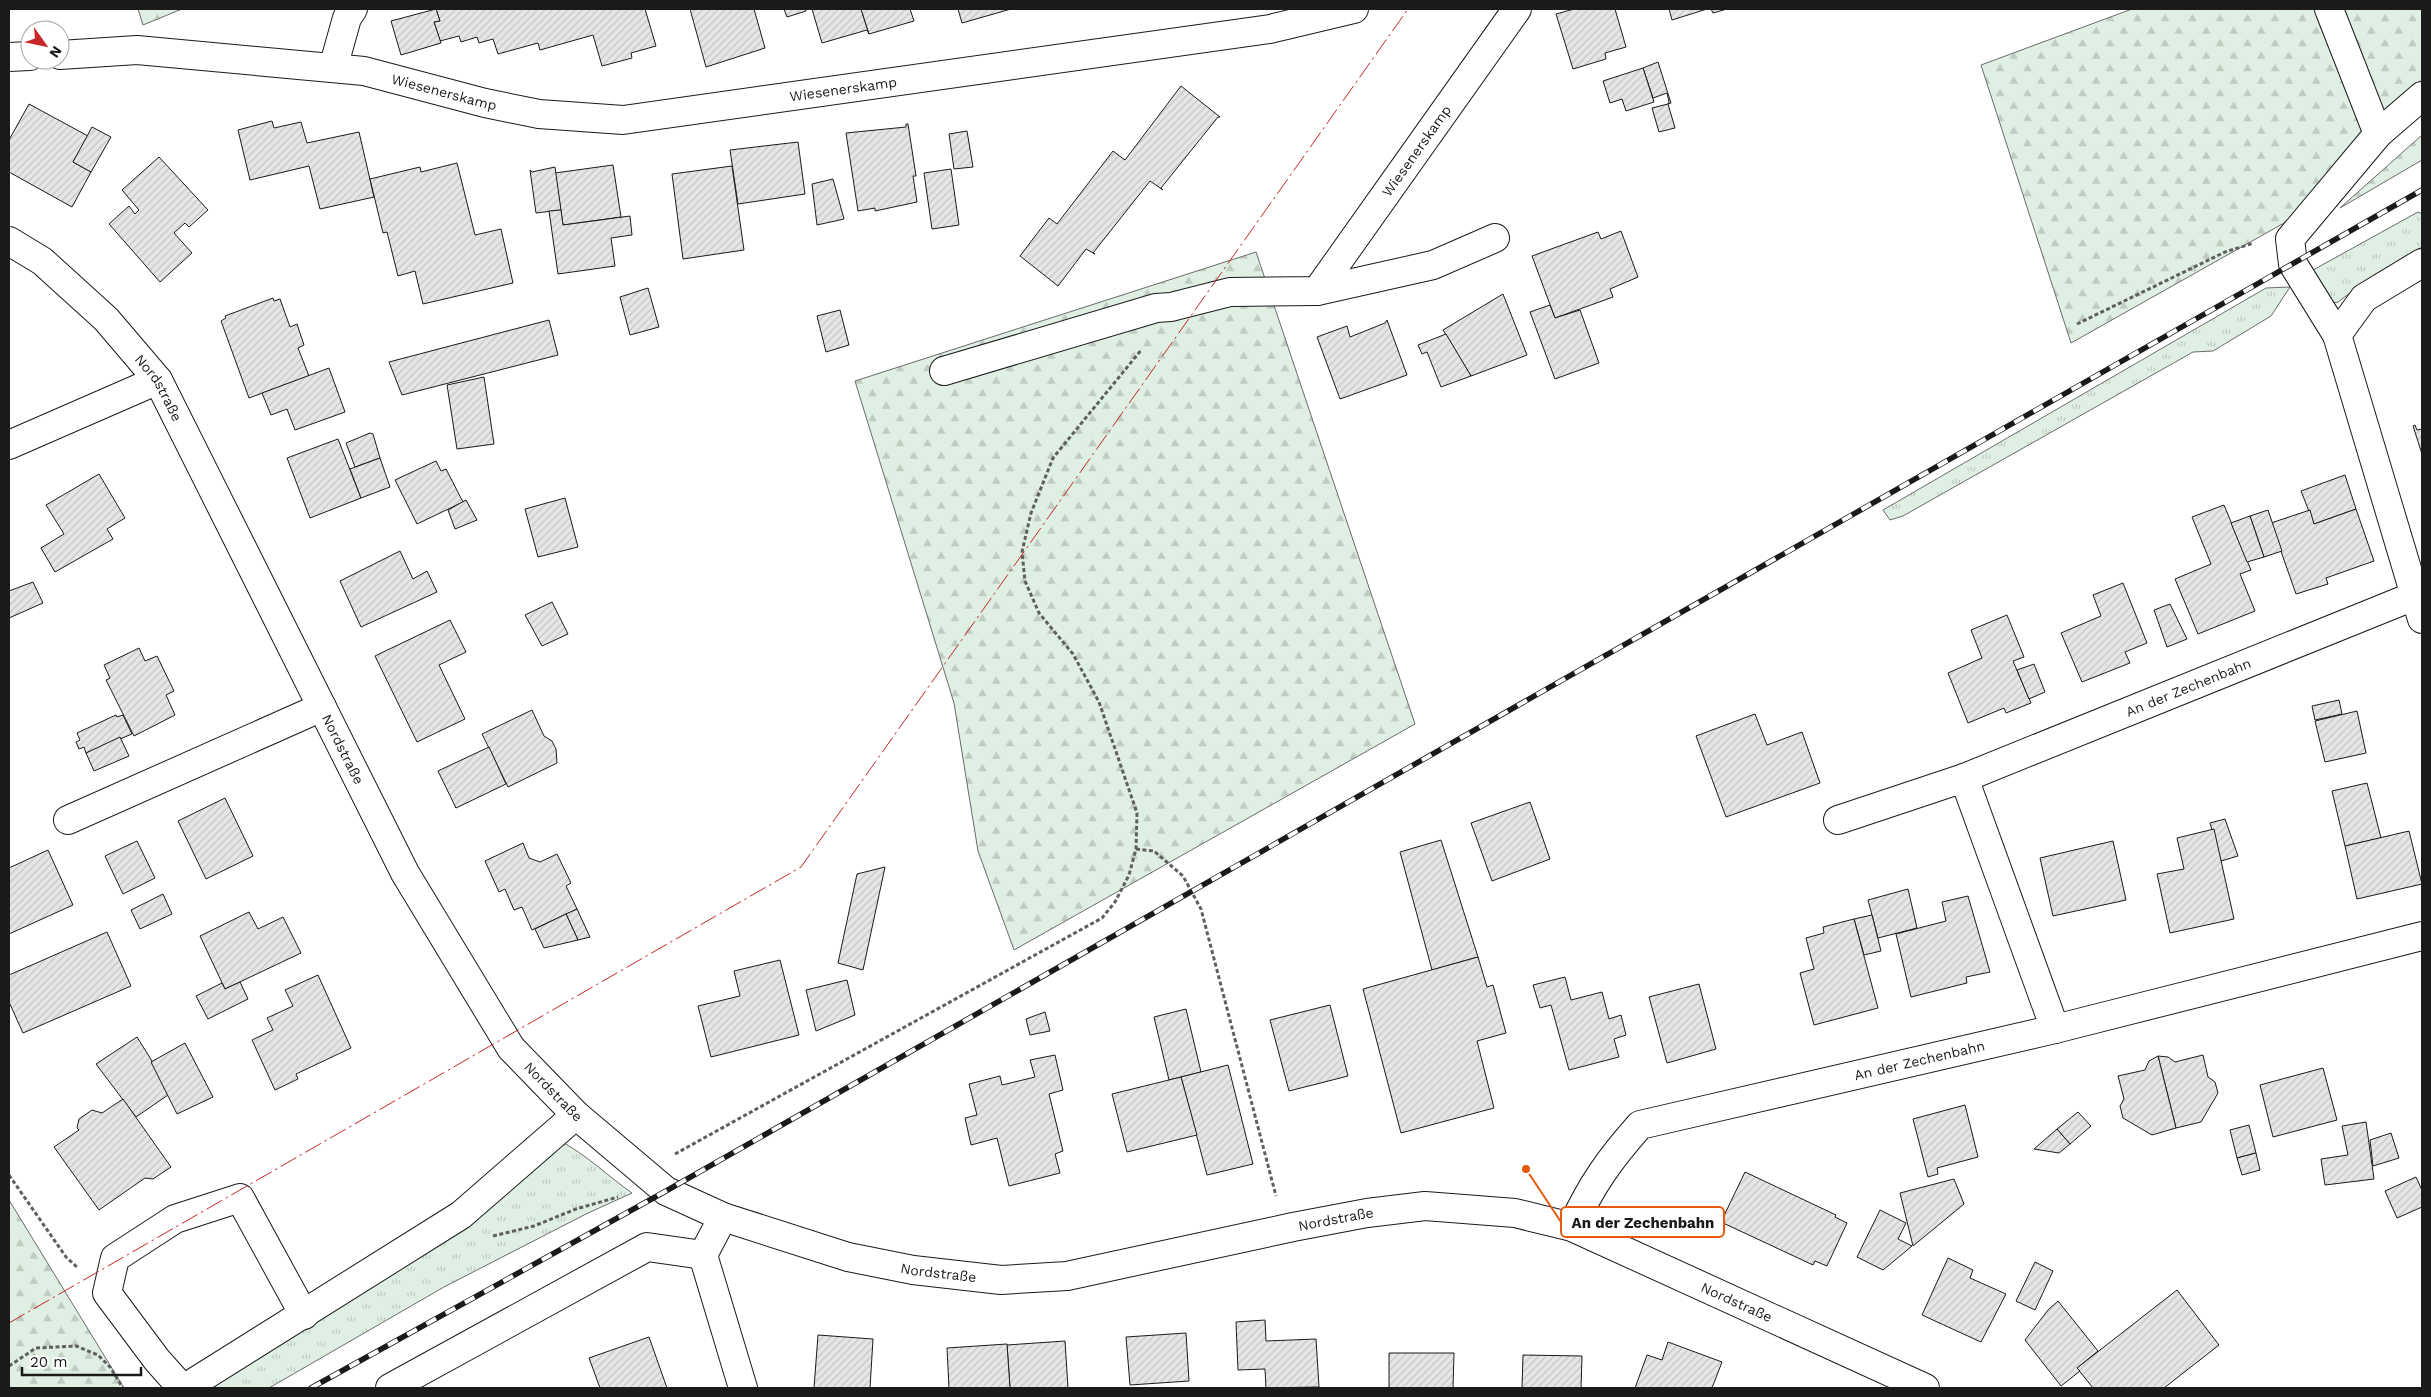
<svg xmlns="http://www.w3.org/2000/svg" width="2431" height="1397" font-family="'Work Sans',sans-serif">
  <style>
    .grass { fill: url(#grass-tufts); stroke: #6a6a6a }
    .forest { fill: url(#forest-firs); stroke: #6a6a6a }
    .building { fill: url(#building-hatch); stroke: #1a1a1a }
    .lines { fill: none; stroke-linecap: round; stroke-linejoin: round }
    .minor-casing { stroke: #1a1a1a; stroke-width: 30 }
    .path { stroke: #5f5f5f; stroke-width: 3; stroke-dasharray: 4 2.5; stroke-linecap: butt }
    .minor { stroke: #fff; stroke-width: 28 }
    .rail-casing { stroke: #1a1a1a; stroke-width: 5.5 }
    .rail { stroke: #fff; stroke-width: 4; stroke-dasharray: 11; stroke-linecap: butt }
    .power { stroke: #c62828; stroke-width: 1; stroke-dasharray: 18 4 2.5 4; stroke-linecap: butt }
    .labels { text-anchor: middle; stroke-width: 4; stroke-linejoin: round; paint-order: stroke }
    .street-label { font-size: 14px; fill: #1a1a1a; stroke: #fff }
    .leader { fill: none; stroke: #e8590c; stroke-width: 2 }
    .callout-dot { fill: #e8590c; stroke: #fff; stroke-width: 2 }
    .callout { fill: #fff; stroke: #e8590c; stroke-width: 2 }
    .callout-label { font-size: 15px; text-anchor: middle; font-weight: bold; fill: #1a1a1a }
  </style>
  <defs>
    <pattern id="grass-tufts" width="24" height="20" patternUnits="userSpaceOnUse" patternTransform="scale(1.25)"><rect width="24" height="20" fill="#e0efe3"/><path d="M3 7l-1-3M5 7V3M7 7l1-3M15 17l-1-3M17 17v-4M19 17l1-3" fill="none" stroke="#c0ccc2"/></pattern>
    <pattern id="forest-firs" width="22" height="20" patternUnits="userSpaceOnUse" patternTransform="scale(1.25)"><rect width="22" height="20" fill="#e0efe3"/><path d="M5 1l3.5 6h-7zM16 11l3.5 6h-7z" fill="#c0ccc2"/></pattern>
    <pattern id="building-hatch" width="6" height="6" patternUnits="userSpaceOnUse" patternTransform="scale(1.25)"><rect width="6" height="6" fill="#e6e6e6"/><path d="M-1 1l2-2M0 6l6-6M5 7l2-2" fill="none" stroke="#c5c5c5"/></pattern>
  </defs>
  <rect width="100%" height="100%" fill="#fff"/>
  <!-- grass -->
  <g class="grass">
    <polygon points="2418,212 2422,214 2422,247 2374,275 2338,302 2331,303 2318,286 2313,270"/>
    <polygon points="2290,287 2271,316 2213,351 2193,352 1903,516 1890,520 1883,510 2266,288"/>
    <path d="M564,1143C589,1157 609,1177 632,1193L586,1214L444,1287L269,1388H204Z"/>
  </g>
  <!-- forest -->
  <g class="forest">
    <polygon points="138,9 182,9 143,25"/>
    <polygon points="2132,9 2422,9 2422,80 2411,88 2293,218 2071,343 1981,65"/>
    <polygon points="2422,135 2422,160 2340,208"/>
    <polygon points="1256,252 1415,724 1014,950 978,851 954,703 855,381"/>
    <polygon points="9,1200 124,1388 9,1388"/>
  </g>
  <!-- building -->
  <g class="building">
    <polygon points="436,9 645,9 656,46 631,53 632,58 602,66 593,35 540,50 538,43 498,54 493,39 479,43 477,37 461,42 459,36 440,41 434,22 440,21"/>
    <polygon points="436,9 440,21 434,22 441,43 401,55 391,21"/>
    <polygon points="690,9 754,9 765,48 706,67"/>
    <polygon points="784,9 805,9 806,11 787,17"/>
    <polygon points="812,9 861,9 869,34 867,30 822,43"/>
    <polygon points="861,9 910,9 914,21 869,34"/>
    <polygon points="958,9 1011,9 962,23"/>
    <polygon points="1574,9 1615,9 1626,47 1605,53 1606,59 1573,69 1556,14"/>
    <polygon points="1669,9 1707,9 1672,20"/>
    <polygon points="1711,9 1727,9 1713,13"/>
    <polygon points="1658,62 1671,103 1668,104 1669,102 1667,93 1653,98 1643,68"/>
    <polygon points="1643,68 1654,102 1626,111 1622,99 1610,103 1603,81"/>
    <polygon points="1181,86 1220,117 1218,117 1161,188 1163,190 1150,181 1093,253 1095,254 1086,249 1058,286 1020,256 1049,218 1057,224 1113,151 1125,160"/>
    <polygon points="29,104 88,136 73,162 91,172 72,207 9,172 9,140"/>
    <polygon points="1668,104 1675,128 1659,132 1652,108"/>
    <polygon points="272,121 274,128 301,122 307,143 359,132 374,197 320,209 309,166 250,180 238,130"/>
    <polygon points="906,124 908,124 916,176 913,176 917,202 875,211 875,208 858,211 846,133 906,127"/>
    <polygon points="92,127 111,137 91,172 73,162"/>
    <polygon points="967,131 973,167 954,169 949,134"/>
    <polygon points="798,142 805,194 738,204 730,150"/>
    <polygon points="159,157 208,210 189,227 185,223 174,233 192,253 160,282 109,224 129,206 135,214 139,210 122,190"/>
    <polygon points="457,163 475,235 501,229 513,283 423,304 415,271 398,276 387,232 383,233 370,179 420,167 421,172"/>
    <polygon points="613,165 621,217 563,225 555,173"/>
    <polygon points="732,166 744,250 683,259 672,174"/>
    <polygon points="555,167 561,210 536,213 530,170 532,172"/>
    <polygon points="951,169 959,225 932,229 924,173"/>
    <polygon points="833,179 844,219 817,225 812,184"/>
    <polygon points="561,210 563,225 630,216 632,235 611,238 615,266 558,274 549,211"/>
    <polygon points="1621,231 1638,277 1610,289 1613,297 1555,318 1532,256 1598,232 1601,239"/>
    <polygon points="648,288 659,327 630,335 620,297"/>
    <polygon points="1503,294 1527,355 1471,376 1443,330"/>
    <polygon points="273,298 274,301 280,299 290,327 297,324 304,345 298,348 309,376 249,398 221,321 226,318 225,316"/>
    <polygon points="1550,305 1555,318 1580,310 1599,363 1555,379 1530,312"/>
    <polygon points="840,310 849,345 826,352 817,316"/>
    <polygon points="549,320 558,355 402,395 389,362"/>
    <polygon points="1387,320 1407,375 1340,399 1317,337 1347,326 1350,337 1385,323"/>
    <polygon points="1446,334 1471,376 1441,387 1427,352 1422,354 1418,345"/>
    <polygon points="329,368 345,412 295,430 287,409 271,415 262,393"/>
    <polygon points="484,377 494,444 457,449 447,385"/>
    <polygon points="2415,425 2417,430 2422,429 2422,454 2413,426"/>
    <polygon points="370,433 373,434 380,458 355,467 346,443"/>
    <polygon points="338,439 361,498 310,518 287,458"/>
    <polygon points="380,458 390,487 361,498 350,469"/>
    <polygon points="436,461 441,471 446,469 463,502 417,524 395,480"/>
    <polygon points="99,474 125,518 107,529 113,539 55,572 41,548 64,534 46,505"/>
    <polygon points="2345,475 2356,509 2314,524 2301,491"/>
    <polygon points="565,498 578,547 538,557 525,509"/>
    <polygon points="466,500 477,520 455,529 448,510"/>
    <polygon points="2224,505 2251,570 2240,574 2255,611 2198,634 2175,579 2211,564 2192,517"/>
    <polygon points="2356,509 2374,561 2326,578 2328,584 2296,594 2271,523 2310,510 2314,524"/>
    <polygon points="2268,510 2282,551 2264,557 2250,516"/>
    <polygon points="2250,516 2264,557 2247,562 2231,523"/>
    <polygon points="400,551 413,579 427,571 437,592 361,627 340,581"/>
    <polygon points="33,582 43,603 9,618 9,591"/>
    <polygon points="2123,583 2147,643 2125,652 2130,663 2082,682 2061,633 2101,616 2093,595"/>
    <polygon points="552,602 568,634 542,646 525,615"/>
    <polygon points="2170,604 2187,639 2167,647 2154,610"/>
    <polygon points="2007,615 2024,657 2013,661 2031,703 2006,713 2004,708 1968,723 1948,673 1982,658 1971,630"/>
    <polygon points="450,620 466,652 439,665 465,719 417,742 375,656"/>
    <polygon points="139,648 145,661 157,656 174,691 166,695 175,715 134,736 106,680 110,678 104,665"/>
    <polygon points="2034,664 2045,692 2029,699 2017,670"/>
    <polygon points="2339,700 2342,714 2315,720 2312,706"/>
    <polygon points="532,710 544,736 552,741 556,749 557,763 508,787 482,734"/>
    <polygon points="2357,711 2366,753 2325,762 2315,721"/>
    <polygon points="1755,714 1767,745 1802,732 1820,783 1726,817 1696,736"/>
    <polygon points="116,715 117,717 123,715 132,734 86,753 84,747 79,749 76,742 80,740 77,733"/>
    <polygon points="120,737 129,756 94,771 86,753"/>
    <polygon points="489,747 506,784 456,808 438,771"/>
    <polygon points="2367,783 2381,838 2345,846 2332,791"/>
    <polygon points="225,798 253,856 206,879 178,821"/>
    <polygon points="1530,802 1550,859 1492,881 1471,823"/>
    <polygon points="2225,819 2238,856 2221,861 2210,823"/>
    <polygon points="2214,829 2234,919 2170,933 2157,874 2184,869 2177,838"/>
    <polygon points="2409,831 2422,884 2357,899 2345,846"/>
    <polygon points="1441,840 1478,957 1432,970 1400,852"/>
    <polygon points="137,841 155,878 123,894 105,856"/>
    <polygon points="2113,841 2126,900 2053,916 2040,858"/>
    <polygon points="523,843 529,858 540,862 557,854 571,883 566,886 577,909 532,930 522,907 514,910 505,889 499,892 485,861"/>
    <polygon points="48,850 73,905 9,934 9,868"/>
    <polygon points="885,867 863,970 838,963 857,874"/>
    <polygon points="1908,889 1917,928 1878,938 1868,900"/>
    <polygon points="163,894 172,914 140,929 131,910"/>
    <polygon points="1968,896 1990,972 1966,977 1967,983 1911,997 1896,934 1946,921 1942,902"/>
    <polygon points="577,909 590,937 578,940 566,914"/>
    <polygon points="249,912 258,929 283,917 301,953 225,989 200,936"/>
    <polygon points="566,914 578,940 544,948 535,929"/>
    <polygon points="1872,915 1881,951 1864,955 1854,919"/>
    <polygon points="1854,919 1878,1008 1814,1025 1800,973 1814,969 1806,938 1824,933 1823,927"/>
    <polygon points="107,932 131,986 23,1033 9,1002 9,975"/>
    <polygon points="1478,957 1487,987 1493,985 1506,1033 1477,1041 1494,1108 1401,1133 1363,989"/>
    <polygon points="780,960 799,1035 711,1057 698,1006 740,996 734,971"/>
    <polygon points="318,975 351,1048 296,1074 298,1079 275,1090 252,1040 273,1030 267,1018 293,1006 285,990"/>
    <polygon points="1565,977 1571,1000 1602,992 1609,1019 1621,1015 1626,1035 1614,1039 1619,1057 1569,1070 1551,1005 1540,1008 1533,985"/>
    <polygon points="847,980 855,1015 816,1031 806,990"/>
    <polygon points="240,982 248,999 208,1019 196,996 222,983 225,989"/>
    <polygon points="1699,984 1716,1049 1667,1063 1649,997"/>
    <polygon points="1330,1005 1348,1076 1289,1091 1270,1020"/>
    <polygon points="1186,1009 1201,1072 1169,1080 1154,1017"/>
    <polygon points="1045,1012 1050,1031 1030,1035 1026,1019"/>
    <polygon points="137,1037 152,1061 168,1095 136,1117 96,1064"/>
    <polygon points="185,1043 213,1097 177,1114 151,1062"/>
    <polygon points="1055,1055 1063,1090 1049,1094 1063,1151 1055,1154 1060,1173 1009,1186 997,1138 971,1145 965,1118 977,1115 969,1084 1000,1076 1002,1085 1035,1077 1030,1060"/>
    <polygon points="2203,1055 2208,1077 2215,1082 2218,1093 2201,1122 2176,1128 2158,1056 2168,1057 2175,1062"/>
    <polygon points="2158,1056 2176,1128 2152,1135 2123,1118 2120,1106 2124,1099 2118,1076 2145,1070 2149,1061"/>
    <polygon points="1228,1065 1253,1164 1207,1175 1181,1077"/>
    <polygon points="2323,1068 2337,1120 2273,1137 2260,1085"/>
    <polygon points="1181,1077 1197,1135 1127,1152 1112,1094"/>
    <polygon points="123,1099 171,1167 153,1179 145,1178 99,1210 54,1147 79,1130 77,1128 79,1119 92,1110 102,1113"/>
    <polygon points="1965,1105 1978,1157 1937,1168 1938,1174 1928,1177 1913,1119"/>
    <polygon points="2078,1112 2091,1126 2070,1144 2057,1129"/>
    <polygon points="2366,1122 2374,1179 2325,1185 2321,1159 2348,1155 2342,1126"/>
    <polygon points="2249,1125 2256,1153 2237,1158 2230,1130"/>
    <polygon points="2057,1129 2070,1144 2059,1153 2034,1149"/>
    <polygon points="2391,1133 2399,1158 2373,1166 2370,1140"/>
    <polygon points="2256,1153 2260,1170 2242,1175 2237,1158"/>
    <polygon points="1745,1172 1836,1215 1835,1217 1847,1223 1827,1266 1815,1261 1813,1265 1721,1222"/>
    <polygon points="2416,1177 2422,1190 2422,1207 2397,1218 2385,1191"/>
    <polygon points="1954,1179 1964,1204 1913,1246 1900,1193"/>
    <polygon points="1880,1210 1906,1223 1898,1239 1912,1246 1883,1270 1857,1257"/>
    <polygon points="1948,1258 1973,1270 1970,1278 2006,1294 1981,1342 1922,1315"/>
    <polygon points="2035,1262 2053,1271 2035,1310 2016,1301"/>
    <polygon points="2177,1290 2219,1345 2164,1388 2093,1388 2077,1368"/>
    <polygon points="2058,1301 2098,1351 2077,1368 2080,1371 2061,1386 2025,1340 2048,1310"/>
    <polygon points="1265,1320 1266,1341 1316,1339 1319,1387 1266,1388 1265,1369 1238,1370 1236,1322"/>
    <polygon points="1186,1333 1189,1381 1130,1385 1126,1337"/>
    <polygon points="818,1335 873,1339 870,1388 814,1388"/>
    <polygon points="649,1337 667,1388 600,1388 589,1358"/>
    <polygon points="1065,1341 1068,1388 1010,1388 1007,1345"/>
    <polygon points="1668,1342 1722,1362 1712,1388 1635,1388 1647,1355 1662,1360"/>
    <polygon points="1007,1344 1010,1388 949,1388 947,1348"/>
    <polygon points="1389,1353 1454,1353 1453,1388 1389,1388"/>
    <polygon points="1523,1355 1582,1356 1581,1388 1522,1388"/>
  </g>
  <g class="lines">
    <!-- minor casing -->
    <g class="minor-casing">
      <g id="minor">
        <polyline points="2329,9 2378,134"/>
        <path id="s1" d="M60,55L137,50L364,71L485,103L539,114L623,120L1270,29L1354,9"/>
        <polyline points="9,57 30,56"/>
        <polyline points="333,68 347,18 353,9"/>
        <polyline points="2422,96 2378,134 2290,239 2293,264 2337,335 2422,619"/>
        <path id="s2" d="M9,241L42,261L106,319L158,380L405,873L511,1048L576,1115L666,1191L723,1217L848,1257L913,1270L1001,1280L1067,1276L1293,1227L1367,1213L1425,1206L1515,1213L1572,1227L1925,1388"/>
        <path id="s3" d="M1317,291L1517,9"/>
        <polyline points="2337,335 2364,298 2422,263"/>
        <polyline points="944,371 1156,308 1171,307 1230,292 1317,291 1433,265 1495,238"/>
        <polyline points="9,445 158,380"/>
        <path id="s4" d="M1964,778L2414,596"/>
        <polyline points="68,820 322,707"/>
        <polyline points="1838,820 1964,778 2055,1029"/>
        <polyline points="723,1217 703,1255 743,1388"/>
        <path id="s5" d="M1572,1227C1592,1184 1609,1160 1640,1125L2055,1029L2422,936"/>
        <polyline points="182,1388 157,1360 107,1293 115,1258 175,1219 240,1198 304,1315"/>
        <polyline points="185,1388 461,1215 576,1115"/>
        <polyline points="390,1388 647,1247 703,1255"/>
      </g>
    </g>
    <!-- path -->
    <g class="path">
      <polyline points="2077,324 2225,252 2254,243"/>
      <polyline points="1136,849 1154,851 1183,876 1201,909 1276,1196"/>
      <polyline points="675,1154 1102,918 1115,902 1129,875 1136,849 1137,813 1099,702 1073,654 1039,613 1025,581 1022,552 1031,513 1053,458 1142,349"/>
      <polyline points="9,1175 66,1257 78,1268"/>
      <polyline points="493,1236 534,1226 576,1209 618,1197"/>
      <polyline points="9,1366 36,1348 76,1346 98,1355 110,1367 123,1388"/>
    </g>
    <!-- minor -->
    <use href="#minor" class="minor"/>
    <!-- rail casing -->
    <g class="rail-casing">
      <polyline id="rail" points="311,1388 666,1191 2422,190"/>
    </g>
    <!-- rail -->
    <use href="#rail" class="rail"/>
    <!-- power -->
    <polyline class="power" points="9,1323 801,867 1408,9"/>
  </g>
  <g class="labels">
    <!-- street labels -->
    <g class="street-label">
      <text dy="5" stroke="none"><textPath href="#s1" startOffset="792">Wiesenerskamp</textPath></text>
      <text dy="5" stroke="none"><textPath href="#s1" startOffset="388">Wiesenerskamp</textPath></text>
      <text dy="5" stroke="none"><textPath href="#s3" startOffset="172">Wiesenerskamp</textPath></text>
      <text dy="5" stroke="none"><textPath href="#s2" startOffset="212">Nordstraße</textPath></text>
      <text dy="5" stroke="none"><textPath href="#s4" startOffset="242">An der Zechenbahn</textPath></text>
      <text dy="5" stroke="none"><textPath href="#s2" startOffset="618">Nordstraße</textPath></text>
      <text dy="5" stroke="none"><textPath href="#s5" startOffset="410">An der Zechenbahn</textPath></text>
      <text dy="5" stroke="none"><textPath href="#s2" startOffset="1022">Nordstraße</textPath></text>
      <text dy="5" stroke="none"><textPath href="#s2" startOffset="1862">Nordstraße</textPath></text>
      <text dy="5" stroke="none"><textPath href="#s2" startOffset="1458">Nordstraße</textPath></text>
      <text dy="5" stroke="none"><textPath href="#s2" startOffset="2282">Nordstraße</textPath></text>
    </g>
  </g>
  <!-- callouts -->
  <path class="leader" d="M1526 1169L1561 1222"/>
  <circle class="callout-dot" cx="1526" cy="1169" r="5"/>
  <rect class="callout" x="1561" y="1207" width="163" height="30" rx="5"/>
  <g class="callout-label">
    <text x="1643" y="1228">An der Zechenbahn</text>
  </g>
  <!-- border -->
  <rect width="2431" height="1397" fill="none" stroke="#1a1a1a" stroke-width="20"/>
  <!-- north arrow -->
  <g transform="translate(45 45) rotate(123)"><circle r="24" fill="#ffffff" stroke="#a3a3a3"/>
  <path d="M0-4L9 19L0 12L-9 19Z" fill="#c62828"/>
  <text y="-8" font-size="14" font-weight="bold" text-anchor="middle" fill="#1a1a1a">N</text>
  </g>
  <!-- scale -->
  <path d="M22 1367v8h119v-8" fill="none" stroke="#1a1a1a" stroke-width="2.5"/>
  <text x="30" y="1367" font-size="15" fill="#1a1a1a" stroke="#ffffff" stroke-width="4" paint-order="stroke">20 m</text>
</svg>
